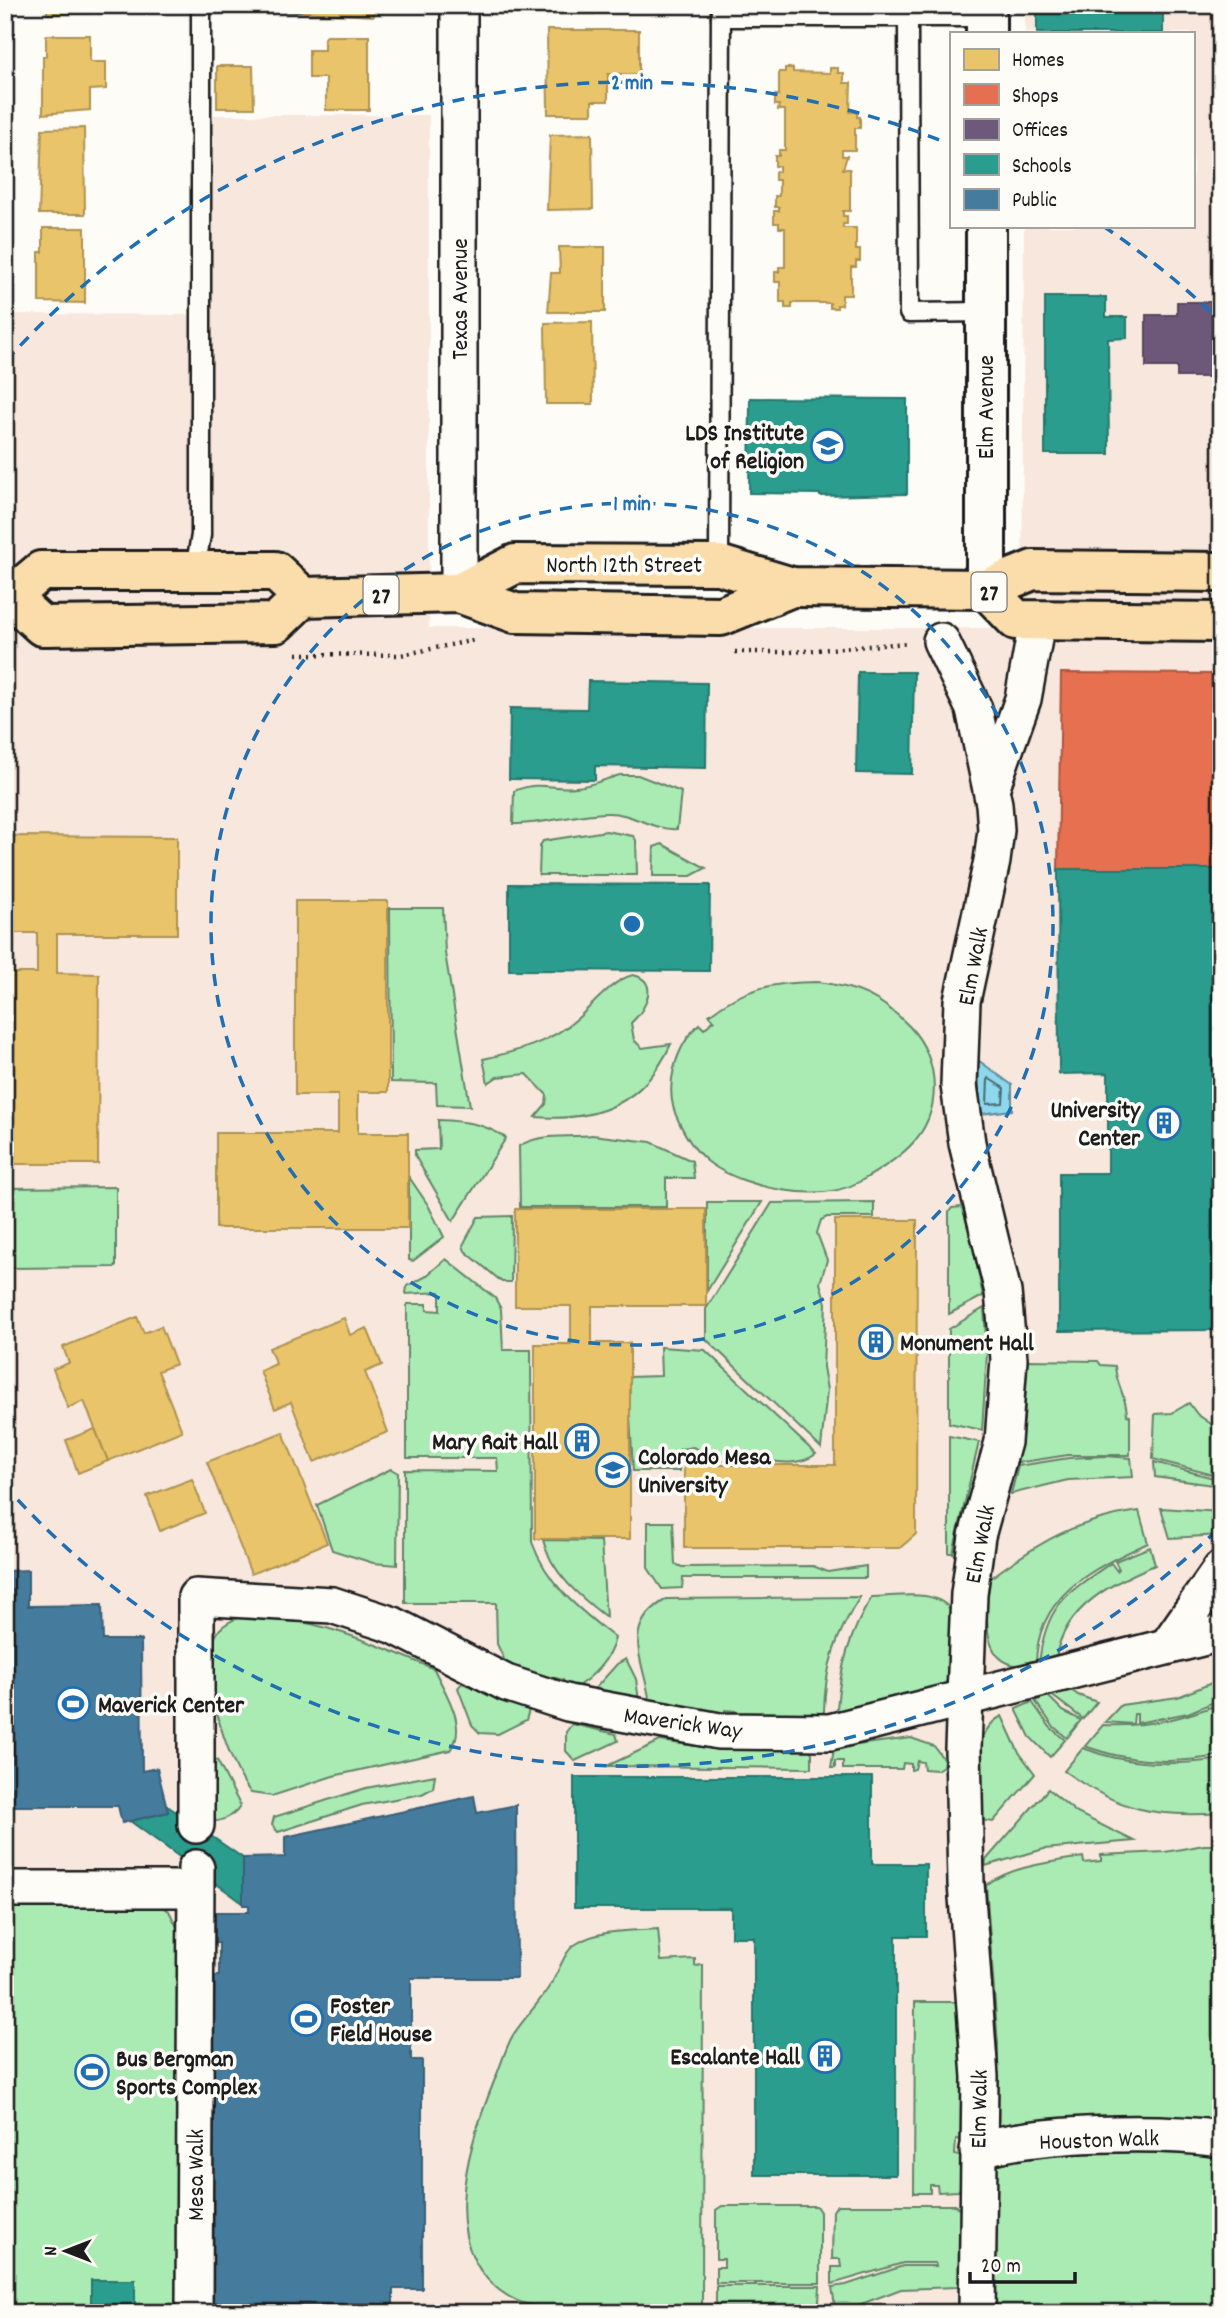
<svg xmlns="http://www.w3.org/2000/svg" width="1226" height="2318" font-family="Dekko,sans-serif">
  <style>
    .built { fill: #f8e7dd }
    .green { fill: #aaebb4; stroke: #638468; stroke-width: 2 }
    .water { fill: #8dd8ed; stroke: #608d99; stroke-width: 2 }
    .homes { fill: #e9c46a; stroke: #ac9253; stroke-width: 2 }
    .shops { fill: #e76f51; stroke: #aa5641; stroke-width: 2 }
    .offices { fill: #6d597a; stroke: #55475e; stroke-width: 2 }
    .schools { fill: #2a9d8f; stroke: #26766c; stroke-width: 2 }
    .public { fill: #457b9d; stroke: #395e76; stroke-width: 2 }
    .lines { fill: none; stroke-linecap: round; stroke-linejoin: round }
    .shore { stroke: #496770; stroke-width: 2 }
    .lane-casing { stroke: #1c1c1c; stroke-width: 23 }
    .street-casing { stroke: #1c1c1c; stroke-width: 40 }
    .secondary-casing { stroke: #1c1c1c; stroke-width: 44 }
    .primary-casing { stroke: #1c1c1c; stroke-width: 44 }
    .path { stroke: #1c1c1c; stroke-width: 4.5; stroke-dasharray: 2 5; stroke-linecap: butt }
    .lane { stroke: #fdfcf7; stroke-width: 18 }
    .street { stroke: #fdfcf7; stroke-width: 35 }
    .secondary { stroke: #fdfcf7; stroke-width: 38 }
    .primary { stroke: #faddab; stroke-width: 38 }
    .ring { fill: none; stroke: #1f6fb2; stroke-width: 3.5; stroke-dasharray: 12 9 }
    .labels { text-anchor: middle; stroke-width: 7; stroke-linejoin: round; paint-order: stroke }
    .shield { fill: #fdfcf7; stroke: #605f5e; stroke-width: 2 }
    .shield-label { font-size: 23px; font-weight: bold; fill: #1c1c1c }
    .street-label { font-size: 24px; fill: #1c1c1c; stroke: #fdfcf7 }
    .poi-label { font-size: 24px; font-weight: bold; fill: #1c1c1c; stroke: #fdfcf7; text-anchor: start }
    .centre { fill: #1f6fb2; stroke: #fdfcf7; stroke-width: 3.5 }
    .ring-label { font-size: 21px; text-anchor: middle; font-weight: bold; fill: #1f6fb2; stroke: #fdfcf7; stroke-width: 7; stroke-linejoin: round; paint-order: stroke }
  </style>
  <rect width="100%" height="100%" fill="#fdfcf7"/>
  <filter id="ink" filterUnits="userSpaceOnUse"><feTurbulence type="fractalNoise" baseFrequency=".0143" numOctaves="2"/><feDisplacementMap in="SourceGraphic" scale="14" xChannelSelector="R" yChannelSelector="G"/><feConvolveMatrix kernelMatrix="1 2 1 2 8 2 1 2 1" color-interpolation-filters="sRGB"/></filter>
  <g filter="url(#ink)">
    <!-- built -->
    <polygon class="built" points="1025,5 1221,5 1221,2313 5,2313 5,314 209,315 209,115 429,115 429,628 1022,628 1024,226 1193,226 1193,33 1025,33"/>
    <!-- green -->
    <g class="green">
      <rect x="214" y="5" width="88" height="7"/>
      <path d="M620,775H638L681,792L677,829C654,831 631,812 607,813C575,814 545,824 513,824L514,791C542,780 550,790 576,787C591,786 605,779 620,775Z"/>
      <polygon points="606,831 633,836 636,840 637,875 539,875 540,846 543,841"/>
      <polygon points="662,844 706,868 691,876 653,876 654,847"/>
      <polygon points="390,908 443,908 445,953 470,1106 437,1105 436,1083 391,1082"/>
      <path d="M633,975C661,981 645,1010 631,1023L634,1040L642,1048L671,1044C644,1103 598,1122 535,1117L546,1104L547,1095L527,1074L497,1077L488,1083L483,1059C518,1051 550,1043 578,1018C594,1004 612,980 633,975Z"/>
      <path d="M818,982C858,987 882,998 909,1026C941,1059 943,1113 910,1146C895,1161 875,1173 859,1182C820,1204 745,1188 711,1164C697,1154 686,1137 679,1122C662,1090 675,1048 699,1024L704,1029L714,1020L709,1015C743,988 775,982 818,982Z"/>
      <path d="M438,1120C464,1121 484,1123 506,1138L453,1221L415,1156V1150L439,1149Z"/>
      <path d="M592,1135L651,1142L692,1161L694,1178H666V1207H520L519,1146C539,1133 568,1138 592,1135Z"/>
      <polygon points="409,1177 428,1205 444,1237 413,1261 409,1260"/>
      <polygon points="116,1187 116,1267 5,1268 5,1188"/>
      <polygon points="707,1202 762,1202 707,1291"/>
      <polygon points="874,1202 874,1217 827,1217 821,1220 817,1233 827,1260 820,1283 826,1303 823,1367 827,1390 821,1448 706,1339 706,1309 772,1203"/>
      <polygon points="962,1207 971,1236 983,1296 949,1314 949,1212 952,1208"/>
      <polygon points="512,1216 511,1282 502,1282 465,1251 463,1245 478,1217"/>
      <path d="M446,1259L495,1298L501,1309L503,1350H531L532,1542C547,1585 580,1610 615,1638C610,1660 592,1678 573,1689L561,1687L563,1680L552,1677L551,1684L508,1668L497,1644L496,1603H405V1470L498,1471L497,1458H407V1304H427V1310L440,1311V1292L406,1294L407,1286L425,1277Z"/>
      <polygon points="984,1308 987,1354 982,1430 949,1423 949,1329"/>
      <path d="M660,1347L705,1350L816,1454C790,1474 747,1451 721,1461L693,1447L680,1449L679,1471H633L628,1377L661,1376Z"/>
      <path d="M1027,1360L1098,1361L1101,1365L1115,1366C1116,1385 1127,1397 1127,1415L1130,1416V1455H1068L1016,1463L1024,1420Z"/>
      <polygon points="1189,1403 1197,1414 1221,1431 1221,1477 1153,1459 1155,1414 1172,1413"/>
      <polygon points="949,1436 979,1442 953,1553 949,1553"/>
      <polygon points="1106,1456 1131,1458 1133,1477 1068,1480 1011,1494 1018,1466 1069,1458"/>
      <polygon points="1154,1462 1221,1480 1221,1486 1155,1477"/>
      <polygon points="391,1469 398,1473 397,1565 373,1563 332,1550 317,1505"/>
      <polygon points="1161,1508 1221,1512 1221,1535 1170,1538"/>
      <path d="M1139,1511L1148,1543C1092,1569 1036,1595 1036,1665C978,1674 987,1618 988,1580C1039,1542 1075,1520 1139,1511Z"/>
      <polygon points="648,1522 673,1522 675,1564 682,1567 813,1566 828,1572 866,1566 866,1578 683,1578 682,1588 662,1589 648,1568"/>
      <path d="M543,1540L601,1541L606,1617C580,1597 551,1573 543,1540Z"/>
      <path d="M1150,1547L1155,1565C1113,1582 1064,1607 1056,1657L1039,1664C1045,1606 1065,1594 1111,1563L1117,1571L1119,1569L1115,1561Z"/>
      <path d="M860,1597C836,1634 825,1667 824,1711L821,1715L736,1717V1711L725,1710L724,1716L650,1704C645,1662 618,1626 667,1599Z"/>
      <path d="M872,1597C897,1597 937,1587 952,1612L950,1675L944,1686L842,1714L837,1709C840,1667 850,1632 872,1597Z"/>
      <path d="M243,1616C308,1614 376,1644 434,1669C445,1693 469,1727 450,1750L333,1776L272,1796L251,1793C228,1764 193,1662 220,1629C226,1622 235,1619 243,1616Z"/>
      <polygon points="626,1659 636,1679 639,1701 591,1693 617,1664"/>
      <polygon points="1221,1679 1221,1699 1188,1713 1137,1723 1137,1714 1134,1714 1133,1724 1105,1722 1121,1705 1178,1697"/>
      <polygon points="462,1683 529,1710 526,1720 498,1734 480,1733 472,1725 458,1688"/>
      <polygon points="1067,1687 1078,1695 1097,1702 1083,1719 1050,1694"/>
      <polygon points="1048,1696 1063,1711 1081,1720 1067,1738 1053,1726 1035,1701"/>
      <polygon points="1032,1702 1050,1727 1065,1740 1050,1757 1030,1737 1016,1709"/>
      <path d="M1221,1703V1755C1174,1765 1130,1763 1085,1746L1103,1725C1146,1727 1182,1719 1221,1703Z"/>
      <path d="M1002,1716L1018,1751L1035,1774L993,1822L981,1820C981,1786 967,1734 1002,1716Z"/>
      <polygon points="572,1724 616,1734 618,1741 575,1761 566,1751 566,1732"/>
      <polygon points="911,1738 934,1746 944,1760 943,1766 937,1770 924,1769 923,1762 917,1761 915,1769 911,1770 911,1764 903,1763 902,1769 843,1769 843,1761 835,1761 835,1768 831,1768 834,1748"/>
      <polygon points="660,1741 704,1747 809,1749 812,1753 812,1768 607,1766"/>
      <path d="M1083,1748C1129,1766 1173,1766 1221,1759V1813C1154,1818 1119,1810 1064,1771Z"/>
      <path d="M211,1760H217L240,1805C238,1814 222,1822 213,1821Z"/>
      <polygon points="435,1775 433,1788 422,1794 362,1805 278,1832 272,1825 274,1817 366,1788"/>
      <polygon points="1048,1789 1077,1813 1134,1841 1044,1849 985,1866 986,1860"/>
      <path d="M1204,1845H1221V2132H1004L997,2127V2121L998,2044L986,1885C1011,1866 1053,1862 1083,1857L1084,1863L1101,1861V1855L1165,1852Z"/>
      <polygon points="5,1904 160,1905 169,1911 179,1931 180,2313 5,2313"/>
      <path d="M658,1929L661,1961L695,1959V1966L703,1965L702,2304L700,2308C659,2308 547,2316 515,2300C431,2257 468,2145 495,2079C501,2065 505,2049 513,2035C525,2017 540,2002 551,1984C559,1972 564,1951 576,1944C599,1929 632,1931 658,1929Z"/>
      <polygon points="915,2002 958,2002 963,2019 963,2140 956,2139 955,2155 962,2157 961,2187 958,2191 938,2192 937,2185 930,2185 930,2193 914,2193"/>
      <polygon points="1221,2150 1221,2313 994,2313 995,2163 1005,2153"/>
      <polygon points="837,2205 955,2205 961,2211 961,2281 957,2287 901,2289 856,2306 835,2306 832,2287 846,2285 903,2266 936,2266 935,2263 903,2263 832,2284 832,2267 841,2267 840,2259 832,2259 833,2211"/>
      <polygon points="722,2206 816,2206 820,2212 820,2283 716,2283 716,2267 724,2267 724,2259 716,2259 716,2210"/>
      <polygon points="716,2286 820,2286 819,2302 813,2308 720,2308 716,2304"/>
    </g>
    <!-- water -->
    <polygon class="water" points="978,1060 1012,1085 1012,1110 980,1114"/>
    <!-- homes -->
    <g class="homes">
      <polygon points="47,5 107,5 91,6 91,13 47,14"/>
      <polygon points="302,5 374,5 374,16 302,12"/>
      <polygon points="547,5 595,5 595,11 594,14 547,14"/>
      <polygon points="547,30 639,30 639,74 608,74 608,101 592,101 592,114 548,114"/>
      <polygon points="46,35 90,35 90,62 106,62 106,89 90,90 90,110 43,114 43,56 46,56"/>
      <polygon points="327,36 369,36 369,110 326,110 326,78 309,78 309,50 324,50 324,38"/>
      <polygon points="217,66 253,66 254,108 217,108"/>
      <polygon points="785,68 793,68 793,72 830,73 830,68 838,68 838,73 844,73 844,83 851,83 850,112 857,112 857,117 860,117 860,128 855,128 855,150 842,150 842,156 847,156 843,169 850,169 850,211 843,211 843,216 847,216 847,224 843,224 843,228 856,228 856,250 860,250 860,261 856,261 856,267 851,267 851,295 842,295 842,305 837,305 837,308 830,308 830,303 792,303 792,308 785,308 785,302 780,302 780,282 775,282 775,272 779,272 779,267 785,267 785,228 779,228 779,223 774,223 774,211 779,211 779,207 775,207 775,196 779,196 779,180 775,180 775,172 779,172 779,166 775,166 775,156 779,156 779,150 785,150 785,110 778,110 779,105 775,105 775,95 779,95 779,72 785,72"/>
      <polygon points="84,128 85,214 39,214 42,129"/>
      <polygon points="592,134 593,209 547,210 550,135"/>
      <polygon points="43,228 85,228 85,303 39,302 39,252 43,252"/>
      <polygon points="559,247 605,247 605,312 548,312 551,273 560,273"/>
      <polygon points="592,322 593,404 546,404 545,323"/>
      <polygon points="5,836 177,837 177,934 57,934 57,973 99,974 98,1164 5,1164 5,973 37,973 37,933 5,933"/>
      <polygon points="295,901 388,901 388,1092 358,1092 358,1133 408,1133 408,1228 216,1228 216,1133 338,1133 338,1095 295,1095"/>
      <polygon points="515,1209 706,1209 706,1306 592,1306 592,1343 630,1343 630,1539 535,1539 535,1344 571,1344 571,1306 515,1306"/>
      <polygon points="835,1220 917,1220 916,1534 900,1548 684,1548 684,1465 835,1465"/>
      <polygon points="137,1317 144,1333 161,1326 176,1364 158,1371 182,1431 108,1461 84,1401 68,1408 53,1369 69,1363 63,1347"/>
      <polygon points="344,1318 350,1335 367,1328 382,1365 365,1372 388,1432 314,1462 291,1402 275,1409 260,1371 276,1364 269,1348"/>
      <polygon points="95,1429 108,1461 78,1473 66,1440"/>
      <polygon points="283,1432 327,1543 251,1574 207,1462"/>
      <polygon points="192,1479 205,1513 160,1531 147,1496"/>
    </g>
    <!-- shops -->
    <polygon class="shops" points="1061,673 1221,674 1221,869 1058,869"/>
    <!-- offices -->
    <polygon class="offices" points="1177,302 1212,302 1212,315 1221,315 1221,367 1212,367 1212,377 1177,377 1177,367 1146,367 1146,315 1177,315"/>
    <!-- schools -->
    <g class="schools">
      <rect x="1037" y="5" width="126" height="28"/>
      <polygon points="1045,297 1106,297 1106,317 1127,317 1127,338 1108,339 1109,454 1045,454"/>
      <polygon points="750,398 907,399 907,494 820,496 820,494 749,493"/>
      <polygon points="858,672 914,672 912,774 856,773"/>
      <polygon points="588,681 707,683 706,768 595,766 595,780 509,779 510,708 587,709"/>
      <polygon points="1058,869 1221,869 1221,1330 1059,1331 1059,1173 1108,1173 1108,1073 1059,1074"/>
      <polygon points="509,884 710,885 709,971 509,970"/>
      <polygon points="574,1777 872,1777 872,1864 926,1864 926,1936 896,1936 896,2175 754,2175 754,1937 731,1937 731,1908 574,1908"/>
      <polygon points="166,1805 243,1858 243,1903 130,1821 168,1812"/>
      <rect x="91" y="2280" width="44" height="30"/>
    </g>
    <!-- public -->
    <g class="public">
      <polygon points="28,1570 28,1606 102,1605 103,1640 141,1640 142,1771 157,1768 168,1812 122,1823 118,1806 11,1806 11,1820 5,1820 5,1571"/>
      <polygon points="474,1796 477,1813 516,1805 517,1978 411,1978 411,2060 422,2060 422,2289 393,2289 393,2313 202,2313 202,1976 219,1976 219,1943 203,1943 203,1912 249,1912 249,1905 243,1905 243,1858 285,1857 285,1837"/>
    </g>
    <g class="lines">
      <!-- shore -->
      <polygon class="shore" points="988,1078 1004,1088 1003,1103 987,1104"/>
      <!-- lane casing -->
      <g class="lane-casing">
        <g id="lane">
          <polyline points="721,17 986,17"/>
          <polyline points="908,17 909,313 985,312"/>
          <polyline points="719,565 721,5"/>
          <polyline points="195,570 201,535 201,5"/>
        </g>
      </g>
      <!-- street casing -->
      <g class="street-casing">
        <g id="street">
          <polyline points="459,5 459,593"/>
          <polyline points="941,641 974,709 994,804 996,830 992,861 962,1001 959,1085 967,1143 1003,1292 1009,1359 1003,1442 977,1536 969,1594 963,1748 966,1883 980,2077 977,2313"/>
          <polyline points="992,786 1023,699 1034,639"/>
          <polyline points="1168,1645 1221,1569"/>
          <polyline points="196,1825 196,1597 332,1605 393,1625 506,1683 568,1703 719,1731 830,1732 1221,1633"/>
          <polyline points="5,1889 195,1889"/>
          <path d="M978,2150C1037,2132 1159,2130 1221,2139"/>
          <polyline points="194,2313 196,1868"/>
        </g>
      </g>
      <!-- secondary casing -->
      <g class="secondary-casing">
        <g id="secondary">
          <polyline points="986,5 986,33"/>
          <polyline points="986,226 986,589"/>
        </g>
      </g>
      <!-- primary casing -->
      <g class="primary-casing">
        <g id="primary">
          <polyline points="1221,572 1033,570 986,589 1016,620 1221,622"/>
          <polyline points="459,593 515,564 719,565 792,587 986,589"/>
          <polyline points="303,597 276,623 42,626 10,597 41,571 275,571 303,597 459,593 515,613 721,616 792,587"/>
        </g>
      </g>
      <!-- path -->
      <g class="path">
        <polyline points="735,652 791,652 908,643"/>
        <polyline points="297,654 401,655 475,640"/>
      </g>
      <!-- lane -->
      <use href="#lane" class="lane"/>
      <!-- street -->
      <use href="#street" class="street"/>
      <!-- secondary -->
      <use href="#secondary" class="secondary"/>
      <!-- primary -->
      <use href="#primary" class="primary"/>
    </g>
  </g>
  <!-- distance rings -->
  <g class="ring">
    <circle cx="632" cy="924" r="421"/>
    <path d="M1217 1530A842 842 0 0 1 6 1487M6 361A842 842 0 0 1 947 143M1103 226A842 842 0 0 1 1217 318"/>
  </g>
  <!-- icons -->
  <defs>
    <g id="school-ring" transform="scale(1.75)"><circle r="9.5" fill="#fdfcf7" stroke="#1f6fb2" stroke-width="1.5"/><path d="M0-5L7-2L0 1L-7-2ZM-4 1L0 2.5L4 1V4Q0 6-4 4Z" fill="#1f6fb2"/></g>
    <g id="building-ring" transform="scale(1.75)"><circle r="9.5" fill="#fdfcf7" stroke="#1f6fb2" stroke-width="1.5"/><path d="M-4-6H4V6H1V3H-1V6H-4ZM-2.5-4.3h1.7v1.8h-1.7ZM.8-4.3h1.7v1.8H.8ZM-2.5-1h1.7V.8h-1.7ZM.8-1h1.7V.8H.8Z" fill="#1f6fb2"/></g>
    <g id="university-ring" transform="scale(1.75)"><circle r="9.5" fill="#fdfcf7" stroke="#1f6fb2" stroke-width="1.5"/><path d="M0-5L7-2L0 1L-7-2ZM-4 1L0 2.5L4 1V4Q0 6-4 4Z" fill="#1f6fb2"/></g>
    <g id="stadium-ring" transform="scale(1.75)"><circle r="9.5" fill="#fdfcf7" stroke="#1f6fb2" stroke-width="1.5"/><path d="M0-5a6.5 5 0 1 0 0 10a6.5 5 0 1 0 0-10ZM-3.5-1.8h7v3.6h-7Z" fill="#1f6fb2"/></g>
  </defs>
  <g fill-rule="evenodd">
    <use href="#school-ring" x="828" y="446"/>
    <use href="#building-ring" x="1164" y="1123"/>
    <use href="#building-ring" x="876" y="1342"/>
    <use href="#building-ring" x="582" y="1441"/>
    <use href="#university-ring" x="613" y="1470"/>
    <use href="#stadium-ring" x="73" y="1704"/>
    <use href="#stadium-ring" x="306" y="2019"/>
    <use href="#building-ring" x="825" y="2056"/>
    <use href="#stadium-ring" x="92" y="2072"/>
  </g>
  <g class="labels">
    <!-- shield labels -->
    <g class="shield">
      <rect x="971.5" y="572.5" width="35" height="39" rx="5"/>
      <rect x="363.5" y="575.5" width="35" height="39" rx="5"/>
    </g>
    <g class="shield-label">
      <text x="989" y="600">27</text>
      <text x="381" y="603">27</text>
    </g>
    <!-- street labels -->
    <g class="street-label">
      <text transform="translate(459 299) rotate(-90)" y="8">Texas Avenue</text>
      <text transform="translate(985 407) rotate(-90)" y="8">Elm Avenue</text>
      <text x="624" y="572">North 12th Street</text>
      <text transform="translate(972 966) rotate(-79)" y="8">Elm Walk</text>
      <text transform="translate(979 1544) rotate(-79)" y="8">Elm Walk</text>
      <text transform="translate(683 1722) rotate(8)" y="8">Maverick Way</text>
      <text transform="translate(978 2109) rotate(-89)" y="8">Elm Walk</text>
      <text transform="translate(1099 2139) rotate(-2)" y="8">Houston Walk</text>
      <text transform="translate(195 2175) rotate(-90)" y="8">Mesa Walk</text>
    </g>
    <!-- poi labels -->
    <g class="poi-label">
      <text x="804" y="440" text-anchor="end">LDS Institute<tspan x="804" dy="28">of Religion</tspan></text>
      <text x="1140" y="1117" text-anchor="end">University<tspan x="1140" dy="28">Center</tspan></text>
      <text x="900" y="1350">Monument Hall</text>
      <text x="558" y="1449" text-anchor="end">Mary Rait Hall</text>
      <text x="638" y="1464">Colorado Mesa<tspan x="638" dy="28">University</tspan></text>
      <text x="98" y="1712">Maverick Center</text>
      <text x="330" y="2013">Foster<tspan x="330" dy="28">Field House</tspan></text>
      <text x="800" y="2064" text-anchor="end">Escalante Hall</text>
      <text x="116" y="2066">Bus Bergman<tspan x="116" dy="28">Sports Complex</tspan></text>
    </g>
  </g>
  <circle cx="632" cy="924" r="10" class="centre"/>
  <g class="ring-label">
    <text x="632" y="89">2 min</text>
    <text x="632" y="510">1 min</text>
  </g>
  <!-- margin -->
  <rect width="1226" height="2318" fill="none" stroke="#fdfcf7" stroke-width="28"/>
  <rect x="14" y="14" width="1198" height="2290" fill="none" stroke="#1c1c1c" stroke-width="2.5" filter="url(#ink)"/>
  <!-- legend -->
  <rect x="950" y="32" width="245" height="196" fill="#fdfcf7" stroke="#a3a29f" stroke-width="2"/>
  <rect x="964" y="49" width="35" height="21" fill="#e9c46a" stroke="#a3a29f" stroke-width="2"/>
  <text x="1012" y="66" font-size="21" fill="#1c1c1c">Homes</text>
  <rect x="964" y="84" width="35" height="21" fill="#e76f51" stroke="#a3a29f" stroke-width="2"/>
  <text x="1012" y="102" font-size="21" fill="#1c1c1c">Shops</text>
  <rect x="964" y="119" width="35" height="21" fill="#6d597a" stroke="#a3a29f" stroke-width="2"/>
  <text x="1012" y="136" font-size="21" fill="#1c1c1c">Offices</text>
  <rect x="964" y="154" width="35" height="21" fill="#2a9d8f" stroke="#a3a29f" stroke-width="2"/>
  <text x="1012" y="172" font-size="21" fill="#1c1c1c">Schools</text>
  <rect x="964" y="189" width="35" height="21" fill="#457b9d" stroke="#a3a29f" stroke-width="2"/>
  <text x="1012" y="206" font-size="21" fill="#1c1c1c">Public</text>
  <!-- north arrow -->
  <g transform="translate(66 2251) rotate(270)" stroke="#fdfcf7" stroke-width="5" paint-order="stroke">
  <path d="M0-5L12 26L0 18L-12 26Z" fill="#1c1c1c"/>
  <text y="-10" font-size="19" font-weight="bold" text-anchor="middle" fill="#1c1c1c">N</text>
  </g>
  <!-- scale -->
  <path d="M970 2272v10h105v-10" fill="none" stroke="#1c1c1c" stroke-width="3.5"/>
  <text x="981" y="2272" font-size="21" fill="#1c1c1c" stroke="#fdfcf7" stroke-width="5" paint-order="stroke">20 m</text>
</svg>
